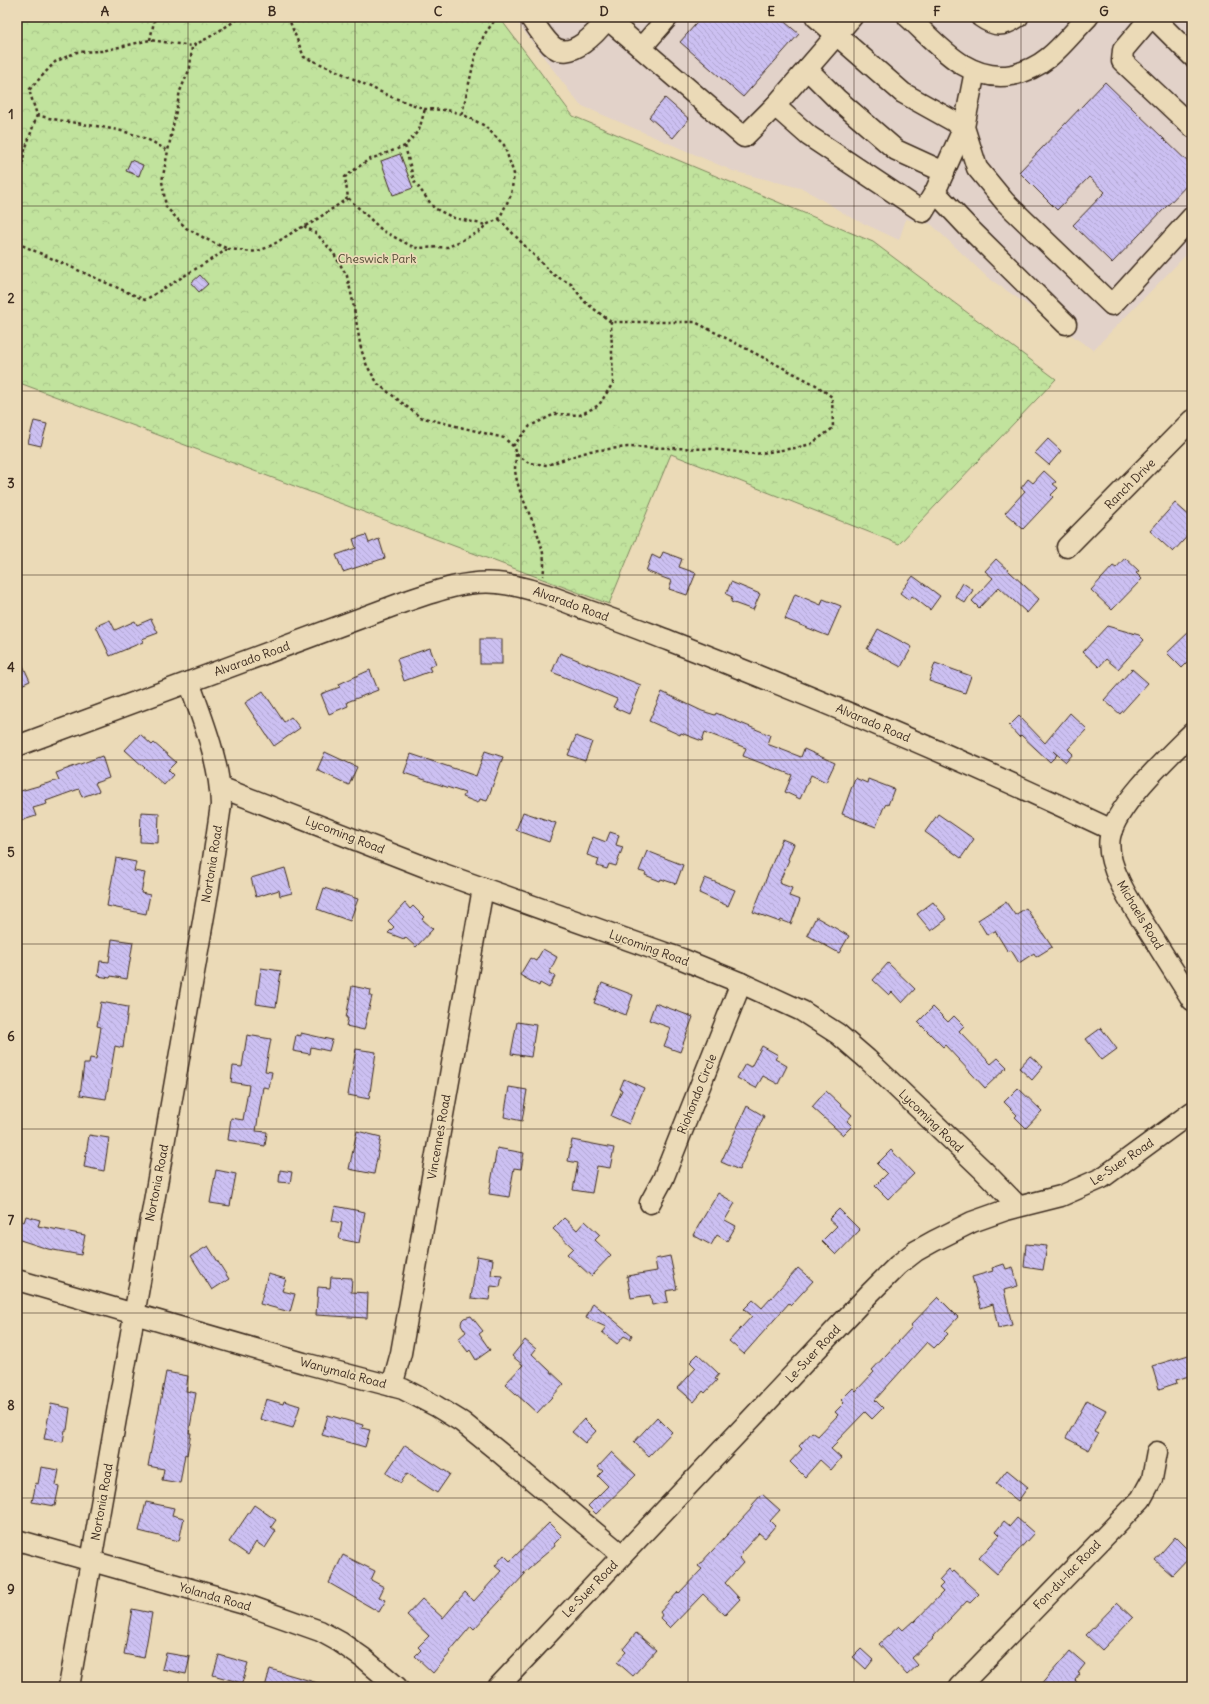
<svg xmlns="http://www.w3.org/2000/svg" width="1209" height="1704" font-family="Delius,sans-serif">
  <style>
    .built { fill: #e2d2c9 }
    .forest { fill: url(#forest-crowns); stroke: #7e865e }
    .building { fill: url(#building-back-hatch); stroke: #3b2a1e }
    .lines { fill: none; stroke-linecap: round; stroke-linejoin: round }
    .minor-casing { stroke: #3b2a1e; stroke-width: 23 }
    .path { stroke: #3b2a1e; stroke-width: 2.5; stroke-dasharray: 3 3; stroke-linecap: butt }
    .minor { stroke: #ebdab7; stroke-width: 20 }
    .grid { fill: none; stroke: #3b2a1e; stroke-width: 1; stroke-opacity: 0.55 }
    .labels { text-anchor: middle; stroke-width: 3.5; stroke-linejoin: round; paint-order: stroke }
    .park-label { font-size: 12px; fill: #4f4631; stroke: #ebdab7 }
    .street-label { font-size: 12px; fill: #3b2a1e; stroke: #ebdab7 }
    .neatline { fill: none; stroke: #3b2a1e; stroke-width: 1.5 }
    .grid-label { font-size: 13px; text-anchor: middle; font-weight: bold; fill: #3b2a1e }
  </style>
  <defs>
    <pattern id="forest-crowns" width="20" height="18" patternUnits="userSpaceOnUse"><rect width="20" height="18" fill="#c1e39d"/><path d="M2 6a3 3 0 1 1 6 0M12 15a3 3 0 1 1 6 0" fill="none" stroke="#a7c387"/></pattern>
    <pattern id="building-back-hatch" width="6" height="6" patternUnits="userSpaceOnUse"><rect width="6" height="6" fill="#ccc0f2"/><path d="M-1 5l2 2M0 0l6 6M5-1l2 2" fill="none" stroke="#b0a5cf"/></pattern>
  </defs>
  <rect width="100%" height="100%" fill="#ebdab7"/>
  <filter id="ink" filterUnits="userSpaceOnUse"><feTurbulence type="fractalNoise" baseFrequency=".025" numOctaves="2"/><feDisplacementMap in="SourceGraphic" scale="8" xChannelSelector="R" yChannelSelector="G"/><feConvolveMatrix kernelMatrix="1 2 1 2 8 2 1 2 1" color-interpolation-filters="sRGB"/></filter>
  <g filter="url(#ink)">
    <!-- built -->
    <polygon class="built" points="513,17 1192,17 1192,249 1093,350 987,277 931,224 906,219 899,240 850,217 804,189 733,171 580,105"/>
    <!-- forest -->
    <polygon class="forest" points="17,17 499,17 573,116 873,242 1056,379 899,544 671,454 609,604 17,382"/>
    <!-- building -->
    <g class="building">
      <polygon points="702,17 779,17 799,34 743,97 680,42"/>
      <polygon points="1105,82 1192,166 1192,180 1112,263 1073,225 1105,192 1089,177 1057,210 1019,172"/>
      <polygon points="665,98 689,119 673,138 649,117"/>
      <polygon points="400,154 413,188 393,195 381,161"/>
      <polygon points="131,160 143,165 139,176 126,171"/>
      <polygon points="200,275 208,284 199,292 191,283"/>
      <polygon points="34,421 47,424 41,446 28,443"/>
      <polygon points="1048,439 1061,451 1049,465 1035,453"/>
      <polygon points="1044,471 1056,482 1053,484 1058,488 1051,495 1053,497 1023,529 1005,513 1025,491 1021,488 1028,479 1033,483"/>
      <polygon points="1175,503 1192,518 1192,531 1173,552 1150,531"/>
      <polygon points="366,535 369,543 379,539 385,558 343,572 336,555 356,548 353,539"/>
      <polygon points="663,552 682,559 679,567 696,573 687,595 669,589 672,581 646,571 652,555 660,559"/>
      <polygon points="1125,558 1139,571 1136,573 1142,579 1112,610 1091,590 1113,566 1116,568"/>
      <polygon points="996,559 1039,599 1027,613 999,587 979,608 972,601 993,578 985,571"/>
      <polygon points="913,576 940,596 930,610 912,596 909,600 900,593"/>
      <polygon points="731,582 760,594 753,610 731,602 732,597 726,594"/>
      <polygon points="963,583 973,590 965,603 955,596"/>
      <polygon points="795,594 821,605 823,599 841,606 828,636 785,619"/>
      <polygon points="151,619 158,633 142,639 143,642 110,656 96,626 110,620 115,630 135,621 137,625"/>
      <polygon points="1107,626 1139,635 1144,640 1118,669 1106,659 1099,667 1083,652"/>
      <polygon points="878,629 912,647 901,667 867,649"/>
      <polygon points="1192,629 1192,658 1182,668 1167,653"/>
      <rect x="480" y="639" width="22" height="25"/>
      <polygon points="430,648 436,664 429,667 431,671 404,681 397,659"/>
      <polygon points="17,652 30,681 17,687"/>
      <polygon points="560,653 641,685 629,714 613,707 617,699 552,672"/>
      <polygon points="935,663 971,676 965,693 929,681"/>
      <polygon points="1132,669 1148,683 1120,714 1104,700"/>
      <polygon points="370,670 378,690 347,702 348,706 329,714 321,694 340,687 339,684"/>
      <polygon points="263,691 284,722 291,717 300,728 274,746 245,703"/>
      <polygon points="662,692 702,711 715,715 716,713 770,735 767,744 801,757 804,749 835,763 826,782 811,775 800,799 785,792 792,775 743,756 746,748 705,732 702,741 681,733 680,735 649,721"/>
      <polygon points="1070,713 1087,729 1068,749 1073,754 1066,762 1053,751 1057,755 1050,762 1021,735 1019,737 1009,726 1019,716 1045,743"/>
      <polygon points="140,734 152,745 154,743 176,762 168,770 173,775 164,785 125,750"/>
      <polygon points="576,736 592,742 585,761 568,755"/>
      <polygon points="485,751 503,757 487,801 480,799 478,803 463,797 465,793 404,773 411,754 476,776"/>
      <polygon points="325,752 357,767 349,785 317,770"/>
      <polygon points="102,756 109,778 95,783 99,791 82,797 79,789 46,801 47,804 33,808 36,816 17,822 17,792 59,780 56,773"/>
      <polygon points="855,778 867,783 868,779 894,789 888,805 886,804 883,809 876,827 842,814"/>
      <polygon points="141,812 159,813 158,843 140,842"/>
      <polygon points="523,812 556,823 549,842 516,830"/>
      <polygon points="938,814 974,839 961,858 925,832"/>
      <polygon points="610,832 619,835 616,845 623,847 616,866 609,864 607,869 597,866 599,859 587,855 593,837 606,842"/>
      <polygon points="782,839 794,844 788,859 789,860 779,883 792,888 789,896 800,900 791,924 781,920 780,922 753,912"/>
      <polygon points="647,851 683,865 676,884 661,879 660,881 645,875 646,873 639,871"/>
      <polygon points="116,858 136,862 134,871 145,873 141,893 150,895 146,914 107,906"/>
      <polygon points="285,868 292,893 280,896 279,890 256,897 251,878"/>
      <polygon points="705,878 735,890 728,906 699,893"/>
      <polygon points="324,888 358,899 350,921 317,909"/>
      <polygon points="933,902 947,919 931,931 917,914"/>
      <polygon points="1006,902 1015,915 1026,908 1052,947 1036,957 1034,953 1019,963 1011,950 1008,952 995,931 987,935 978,920"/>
      <polygon points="405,903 410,909 413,906 424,917 422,919 433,929 416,947 405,937 404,939 388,933 394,927 388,921"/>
      <polygon points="816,917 849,936 839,953 807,935"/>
      <polygon points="112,939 133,942 127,979 111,976 110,978 98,976 100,961 109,962"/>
      <polygon points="543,949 557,957 549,973 555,976 549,988 540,983 539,986 520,975 530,958 536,961"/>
      <polygon points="888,963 915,989 902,1003 892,992 889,995 873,980"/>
      <polygon points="261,968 281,971 276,1007 256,1004"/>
      <polygon points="602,983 633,995 626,1015 594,1003"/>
      <polygon points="352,986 371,990 370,996 372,996 364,1030 346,1026 348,1018 346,1018"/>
      <polygon points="101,1002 128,1007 123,1048 115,1046 106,1099 80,1095 84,1064 89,1064 90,1058 96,1059 101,1027 97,1026"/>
      <polygon points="655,1003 693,1017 680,1052 664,1046 671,1028 649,1020"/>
      <polygon points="933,1007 948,1022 954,1016 964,1026 959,1031 991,1064 998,1058 1007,1067 985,1088 945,1045 943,1047 918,1022"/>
      <polygon points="517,1022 536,1025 531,1057 511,1054"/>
      <polygon points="1101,1028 1117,1049 1102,1060 1086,1039"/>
      <polygon points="301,1033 332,1040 329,1051 311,1047 310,1054 293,1051 296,1035 301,1036"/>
      <polygon points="247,1035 271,1039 265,1071 272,1072 269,1088 263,1087 256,1131 267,1132 265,1146 228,1140 231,1118 243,1120 249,1085 231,1082 233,1066 242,1067"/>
      <polygon points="762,1046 778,1055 775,1059 787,1066 778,1084 763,1076 756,1088 737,1078 745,1064 751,1067"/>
      <polygon points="356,1049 376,1052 369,1099 348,1095"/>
      <polygon points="1030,1056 1043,1067 1032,1080 1019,1068"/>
      <polygon points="624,1079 644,1088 629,1124 611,1116 622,1090 620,1089"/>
      <polygon points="509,1087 527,1090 522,1121 504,1117"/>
      <polygon points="1018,1088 1042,1111 1026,1128 1015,1117 1017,1115 1004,1102"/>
      <polygon points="826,1091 852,1115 847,1121 852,1126 843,1135 812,1107"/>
      <polygon points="747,1106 764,1116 739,1170 721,1162"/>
      <polygon points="357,1131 381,1137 374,1174 349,1169"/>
      <polygon points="89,1135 109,1138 104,1171 84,1167"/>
      <polygon points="572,1140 614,1148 610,1168 597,1166 592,1193 573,1190 578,1163 568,1161"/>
      <polygon points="497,1148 524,1153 521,1169 514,1168 509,1197 489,1194"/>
      <polygon points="891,1150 914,1174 888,1199 875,1186 887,1174 877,1164"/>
      <polygon points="216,1170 236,1174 230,1206 210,1203"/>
      <polygon points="280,1170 292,1172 290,1183 279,1182"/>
      <polygon points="718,1193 735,1203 725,1220 736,1226 727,1241 717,1235 711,1245 693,1235"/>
      <polygon points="335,1206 365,1212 359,1243 339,1239 342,1223 332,1221"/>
      <polygon points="839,1209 860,1230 836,1255 822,1241 837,1226 829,1219"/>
      <polygon points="26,1216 40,1220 38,1226 85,1235 81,1255 48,1249 17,1239 17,1219 24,1222"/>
      <polygon points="564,1218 577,1230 585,1221 600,1235 595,1240 611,1255 591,1276 567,1254 573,1248 553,1229"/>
      <polygon points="1026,1244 1047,1246 1043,1270 1024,1267"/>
      <polygon points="208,1246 229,1279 212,1290 191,1256"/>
      <polygon points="477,1256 493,1259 491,1275 502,1276 500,1287 491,1286 489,1300 471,1298"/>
      <polygon points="670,1256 677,1289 666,1291 668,1302 652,1305 650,1295 631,1298 627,1276 657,1271 655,1259"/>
      <polygon points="1004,1264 1006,1269 1013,1267 1018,1286 1004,1290 1012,1325 998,1328 993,1304 981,1308 972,1277 993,1271 992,1268"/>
      <polygon points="798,1268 813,1281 791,1305 789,1303 744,1354 729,1341 752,1316 744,1309 753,1300 762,1308"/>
      <polygon points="268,1274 286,1279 282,1291 295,1294 290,1312 260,1304"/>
      <polygon points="331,1277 352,1278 351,1292 368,1293 367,1318 316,1315 318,1287 330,1288"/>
      <polygon points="938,1297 958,1317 945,1331 948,1334 934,1348 927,1342 875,1400 883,1408 872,1419 865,1412 836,1442 837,1443 831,1449 841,1458 831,1470 820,1460 805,1477 790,1462 802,1449 799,1446 812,1432 818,1436 838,1415 835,1412 844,1403 841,1400 853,1388 856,1391 874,1372 872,1370 912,1327 910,1326"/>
      <polygon points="593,1303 632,1335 630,1339 624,1336 617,1344 602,1332 606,1327 586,1318"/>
      <polygon points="471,1316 483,1331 479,1334 490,1350 476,1360 470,1350 468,1352 458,1339 466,1332 461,1324 462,1320 464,1318"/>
      <polygon points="525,1340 536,1349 532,1354 564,1384 537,1413 505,1384 523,1365 512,1356"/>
      <polygon points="698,1354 719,1374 715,1379 717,1380 705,1393 703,1391 694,1402 678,1388 696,1368 690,1362"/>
      <polygon points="1192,1354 1192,1375 1176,1380 1177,1383 1159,1389 1152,1366"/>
      <polygon points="166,1372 188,1376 186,1391 196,1393 189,1433 191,1433 187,1455 185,1454 180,1483 162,1480 164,1469 148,1466"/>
      <polygon points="266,1399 283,1404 284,1401 300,1406 293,1428 260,1419"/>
      <polygon points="1087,1400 1106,1410 1094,1432 1098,1434 1089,1450 1066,1438"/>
      <polygon points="51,1404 70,1408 67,1430 65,1430 63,1442 44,1439"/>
      <polygon points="328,1415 363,1425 362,1428 370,1430 365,1447 322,1435"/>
      <polygon points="657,1417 672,1432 649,1456 634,1442"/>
      <polygon points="584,1419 596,1431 585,1443 572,1432"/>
      <polygon points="405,1445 450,1474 437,1493 407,1473 401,1483 386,1473"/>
      <polygon points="612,1452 636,1475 596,1514 588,1506 608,1486 598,1476 603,1471 598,1467"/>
      <polygon points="41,1467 59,1470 56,1486 59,1487 55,1506 32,1502 36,1483 38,1484"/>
      <polygon points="1007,1470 1028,1487 1018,1501 996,1484"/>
      <polygon points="762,1494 780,1510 770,1521 775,1526 765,1538 759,1533 741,1553 742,1555 739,1558 743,1563 725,1583 740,1599 725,1615 703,1594 670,1628 660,1618 662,1615 660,1612 678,1592 679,1593 702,1569 698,1566 754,1506 752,1505"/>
      <polygon points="146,1502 174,1508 172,1515 184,1518 179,1541 139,1531"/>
      <polygon points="254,1505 276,1520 271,1527 276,1531 265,1548 256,1542 248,1555 229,1542"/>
      <polygon points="1017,1518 1034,1533 997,1574 979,1558 1000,1535 996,1531 1004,1521 1010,1526"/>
      <polygon points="549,1523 562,1536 554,1544 555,1546 523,1573 525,1574 474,1629 471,1626 450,1651 451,1652 433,1673 415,1656 421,1650 418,1647 429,1636 407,1615 422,1599 443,1618 465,1592 474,1601 501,1571 495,1566 504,1555 510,1561"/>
      <polygon points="1175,1537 1192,1554 1172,1575 1155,1560"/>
      <polygon points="343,1555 375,1571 371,1580 384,1587 379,1597 386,1600 379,1612 329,1583"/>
      <polygon points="949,1569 952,1573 954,1571 979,1594 970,1603 967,1601 932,1638 933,1639 912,1658 918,1665 907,1675 879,1644 899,1626 903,1630 913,1621 914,1622 943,1592 939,1588 943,1584 939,1580"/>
      <polygon points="1117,1603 1133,1618 1102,1650 1086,1635"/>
      <polygon points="132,1609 152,1613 144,1658 124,1654"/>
      <polygon points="636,1633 656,1650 633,1676 617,1662 626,1652 623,1649"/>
      <polygon points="861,1649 873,1660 866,1669 853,1657"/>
      <polygon points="1070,1651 1085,1664 1078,1673 1080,1674 1075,1680 1082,1687 1039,1687"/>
      <polygon points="166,1653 190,1657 186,1674 162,1669"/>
      <polygon points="219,1655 248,1663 242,1683 213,1675"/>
      <polygon points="270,1669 321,1684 320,1687 265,1687"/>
    </g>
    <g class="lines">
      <!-- minor casing -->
      <g class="minor-casing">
        <g id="minor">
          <path d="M530,17C536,26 543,37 551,45C570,64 598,31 609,17"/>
          <polyline points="605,17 744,137 775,106 809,136 923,212 935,192"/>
          <polyline points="816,17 903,93 964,127 935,192 968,227 1066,324"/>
          <path d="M908,17C938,44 967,83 1012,75C1025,72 1037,67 1048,58C1062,47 1075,30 1088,17"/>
          <path d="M981,17C995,27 1003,27 1018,17"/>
          <polyline points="1151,17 1123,50 1122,61 1192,127"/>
          <polyline points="1153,17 1192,56"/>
          <polyline points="641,48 668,17"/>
          <polyline points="807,69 837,99 896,150 944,172"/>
          <polyline points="975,71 964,127 977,168 1005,202 1112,305 1192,217"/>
          <polyline points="775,106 852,17"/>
          <polyline points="1067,547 1192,420"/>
          <path d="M1192,733C1169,756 1116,805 1110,837C1104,868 1139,915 1155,941C1167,961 1180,980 1192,1000"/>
          <path d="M17,746L404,602C433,592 465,580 497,583C527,586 556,598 584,609C613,619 641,630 670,641C819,699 967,761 1112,830"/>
          <polyline points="220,787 438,872 682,959 741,983 802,1011 838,1034 867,1059 983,1170 1018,1206"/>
          <polyline points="650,1203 663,1179 741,983"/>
          <polyline points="17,1280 304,1363 403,1389 436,1406 462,1422 499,1452 622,1555"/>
          <polyline points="392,1386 401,1353 483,888"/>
          <polyline points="17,1540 244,1604 320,1631 340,1642 363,1658 397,1687"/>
          <path d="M69,1687L209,887L221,805C220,762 203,721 189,682"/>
          <polyline points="498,1687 870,1293 898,1265 916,1251 934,1241 972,1222 1006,1210 1061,1196 1102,1178 1192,1112"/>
          <polyline points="959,1687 1141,1499 1152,1479 1157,1452"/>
        </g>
      </g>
      <!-- path -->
      <g class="path">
        <polyline points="288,17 304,57 335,70 389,96 425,109 447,110 462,114 485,126 504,145 514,174 511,195 499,219 486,225 454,218 434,208 414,181 405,146 419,130 425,109"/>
        <polyline points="150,40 155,17"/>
        <polyline points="462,114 475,57 484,35 497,17"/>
        <path d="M37,115C71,125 114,125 146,139C154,142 161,147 168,151"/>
        <polyline points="405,146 368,160 345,177 348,198 383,231 415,248 448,247 479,232 486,225"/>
        <polyline points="17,193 19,190 24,153 37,115 29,90 55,62 77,52 102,51 150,40 192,46 208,38 238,19 251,17"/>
        <polyline points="499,219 552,274 571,284 585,302 611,322 695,322 816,385 832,397 833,428 811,444 795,448 755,454 712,449 628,447 590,451 547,465 529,463 516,454 513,446 530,426 555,414 580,415 599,405 613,383 611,322"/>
        <polyline points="304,226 317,234 334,254 347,276 352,297 361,349 367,366 378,384 420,417 504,438 513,446"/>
        <polyline points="17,243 145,300 228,249 208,240 186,228 166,207 162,181 180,91 190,68 192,46"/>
        <path d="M228,249C237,249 249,253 257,251C277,246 291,230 310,224L348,198"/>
        <path d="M516,454C516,459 515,465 515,470C519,505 550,540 543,576"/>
      </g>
      <!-- minor -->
      <use href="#minor" class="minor"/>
    </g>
  </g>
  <!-- grid -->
  <path class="grid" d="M188,17V1687M355,17V1687M521,17V1687M688,17V1687M854,17V1687M1021,17V1687M17,206H1192M17,391H1192M17,575H1192M17,760H1192M17,944H1192M17,1129H1192M17,1313H1192M17,1498H1192"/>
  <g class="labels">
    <!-- park labels -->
    <g class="park-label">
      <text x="377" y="263">Cheswick Park</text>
    </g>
    <!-- street labels -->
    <g class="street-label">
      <text transform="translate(1130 484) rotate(-45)" y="4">Ranch Drive</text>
      <text transform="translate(571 604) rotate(20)" y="4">Alvarado Road</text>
      <text transform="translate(252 659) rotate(-20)" y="4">Alvarado Road</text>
      <text transform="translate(873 723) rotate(23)" y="4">Alvarado Road</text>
      <text transform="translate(345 835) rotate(21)" y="4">Lycoming Road</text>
      <text transform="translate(212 864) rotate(-81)" y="4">Nortonia Road</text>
      <text transform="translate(1140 915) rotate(59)" y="4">Michaels Road</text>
      <text transform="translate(649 948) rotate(20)" y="4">Lycoming Road</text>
      <text transform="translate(697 1094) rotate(-68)" y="4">Riohondo Circle</text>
      <text transform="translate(931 1121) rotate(44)" y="4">Lycoming Road</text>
      <text transform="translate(439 1137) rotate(-80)" y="4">Vincennes Road</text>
      <text transform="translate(1122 1162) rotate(-34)" y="4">Le-Suer Road</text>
      <text transform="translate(157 1183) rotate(-79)" y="4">Nortonia Road</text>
      <text transform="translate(813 1354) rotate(-47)" y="4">Le-Suer Road</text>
      <text transform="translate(343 1373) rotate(15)" y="4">Wanymala Road</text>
      <text transform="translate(102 1502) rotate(-80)" y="4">Nortonia Road</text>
      <text transform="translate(1067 1575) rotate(-46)" y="4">Fon-du-lac Road</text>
      <text transform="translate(590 1589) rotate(-46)" y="4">Le-Suer Road</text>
      <text transform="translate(215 1597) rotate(16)" y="4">Yolanda Road</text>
    </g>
  </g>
  <!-- margin -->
  <rect width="1209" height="1704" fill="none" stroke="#ebdab7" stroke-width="44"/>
  <rect x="22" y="22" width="1165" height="1660" class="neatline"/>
  <g class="grid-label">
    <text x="105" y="16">A</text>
    <text x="272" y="16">B</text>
    <text x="438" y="16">C</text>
    <text x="604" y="16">D</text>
    <text x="771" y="16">E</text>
    <text x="937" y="16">F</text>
    <text x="1104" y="16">G</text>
    <text x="11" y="119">1</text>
    <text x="11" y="303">2</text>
    <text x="11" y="488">3</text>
    <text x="11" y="672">4</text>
    <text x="11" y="857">5</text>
    <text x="11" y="1041">6</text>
    <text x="11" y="1225">7</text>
    <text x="11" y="1410">8</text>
    <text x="11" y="1594">9</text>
  </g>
</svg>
